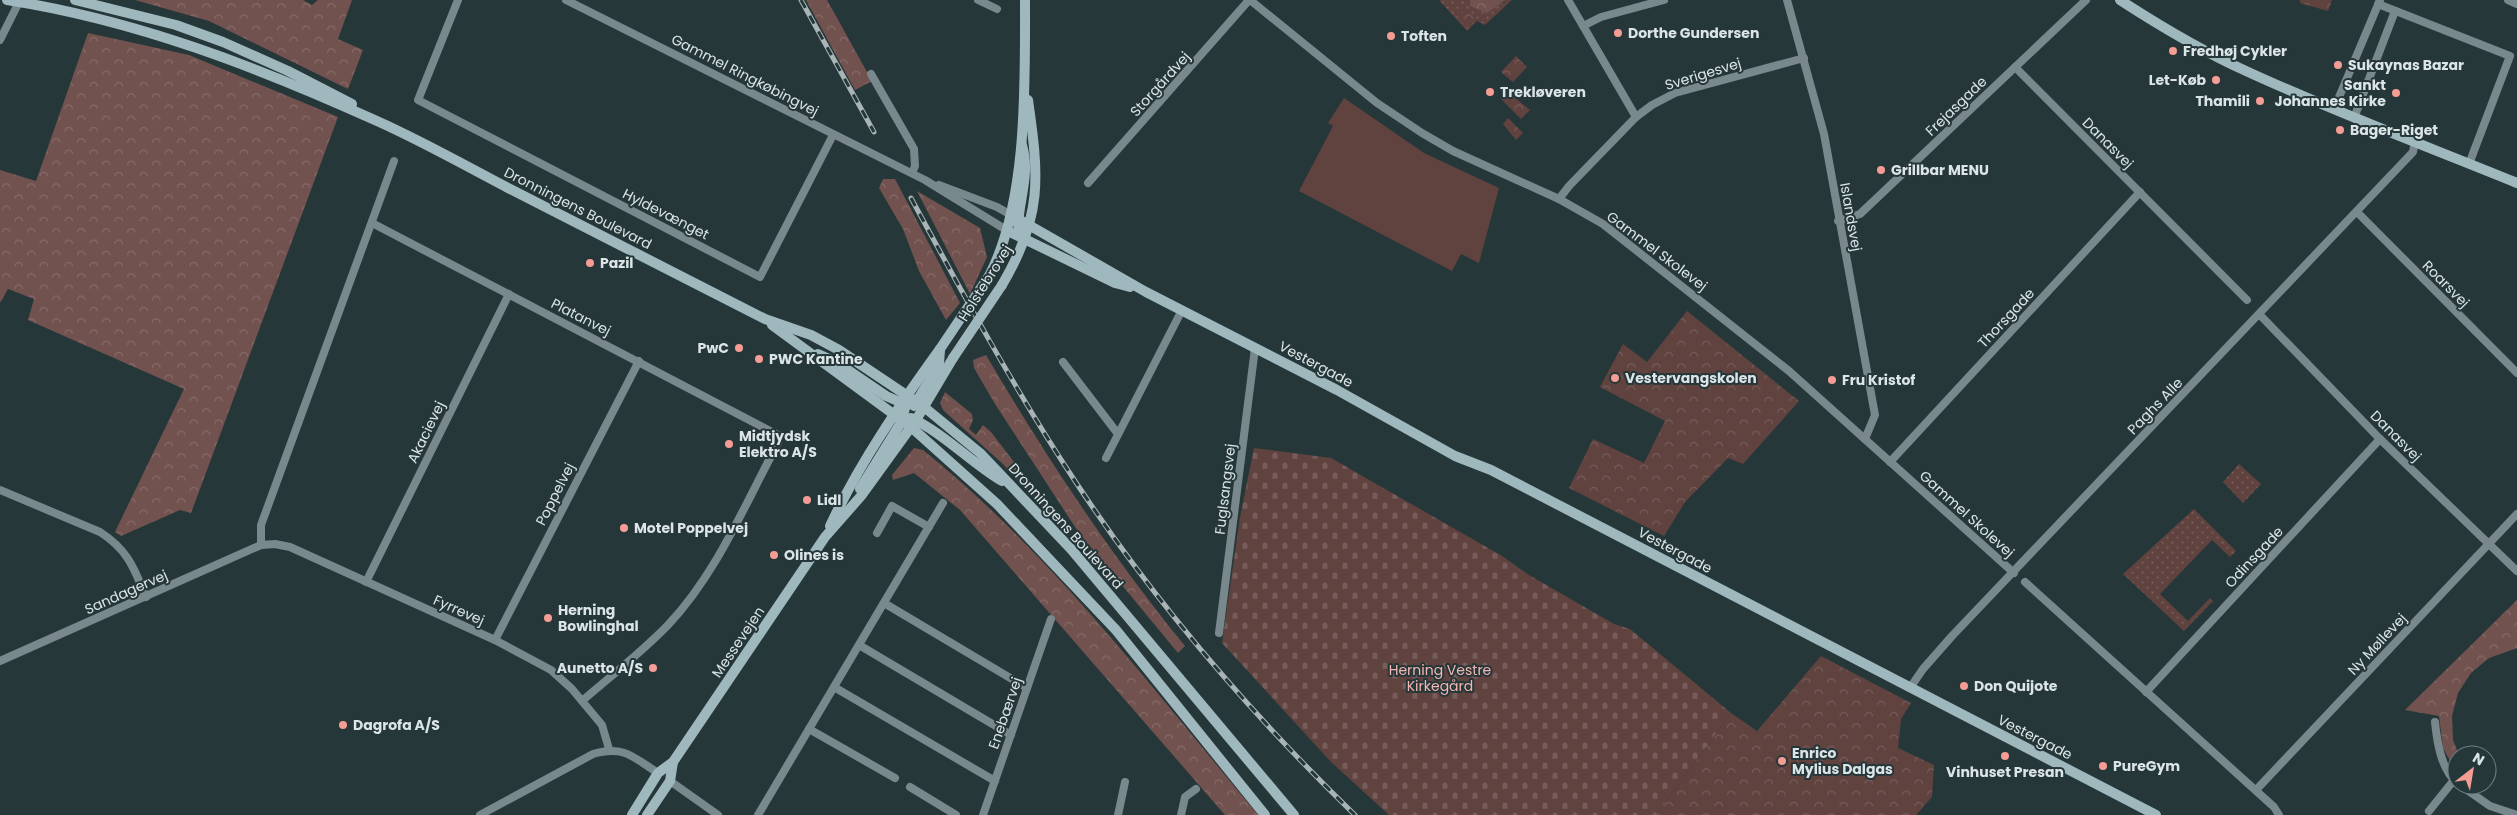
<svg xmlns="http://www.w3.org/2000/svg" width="2517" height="815" font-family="Poppins,sans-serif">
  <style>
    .grass { fill: url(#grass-dots) }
    .forest { fill: url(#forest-crowns) }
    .cemetery { fill: url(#cemetery-stones) }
    .park { fill: url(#park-crowns) }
    .pitch { fill: #60423f }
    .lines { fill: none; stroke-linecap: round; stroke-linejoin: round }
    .street { stroke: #78888c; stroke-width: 8 }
    .secondary { stroke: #9eb8be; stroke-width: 10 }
    .rail-casing { stroke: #a8b4b6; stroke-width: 5 }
    .rail { stroke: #26373a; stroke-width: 3; stroke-dasharray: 9; stroke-linecap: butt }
    .secondary-bridge { stroke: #9eb8be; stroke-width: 10 }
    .poi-dot { fill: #f59c94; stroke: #26373a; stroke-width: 2 }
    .labels { text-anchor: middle; stroke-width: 4; stroke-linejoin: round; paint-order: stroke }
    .poi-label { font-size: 14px; font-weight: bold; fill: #dbe5e7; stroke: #26373a; text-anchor: start }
    .street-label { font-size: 14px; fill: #dbe5e7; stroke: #26373a }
    .park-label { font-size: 14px; fill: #f4b6b0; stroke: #26373a }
  </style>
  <defs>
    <pattern id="grass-dots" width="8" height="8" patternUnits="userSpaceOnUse" patternTransform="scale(1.25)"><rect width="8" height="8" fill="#60423f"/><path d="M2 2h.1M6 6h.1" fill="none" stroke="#765d5b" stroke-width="1.8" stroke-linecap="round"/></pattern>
    <pattern id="forest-crowns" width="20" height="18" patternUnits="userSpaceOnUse" patternTransform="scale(1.25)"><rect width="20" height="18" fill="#72524f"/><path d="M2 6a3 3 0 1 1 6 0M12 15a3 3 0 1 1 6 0" fill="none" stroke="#866b68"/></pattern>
    <pattern id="cemetery-stones" width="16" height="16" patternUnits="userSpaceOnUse" patternTransform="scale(1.25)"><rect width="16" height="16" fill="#60423f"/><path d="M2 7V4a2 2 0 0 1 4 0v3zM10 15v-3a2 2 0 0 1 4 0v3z" fill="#765d5b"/></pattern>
    <pattern id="park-crowns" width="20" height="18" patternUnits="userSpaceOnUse" patternTransform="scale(1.25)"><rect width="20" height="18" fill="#60423f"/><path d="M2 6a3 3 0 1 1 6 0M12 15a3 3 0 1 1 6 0" fill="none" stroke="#765d5b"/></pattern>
  </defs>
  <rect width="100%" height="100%" fill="#26373a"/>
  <!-- grass -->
  <g class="grass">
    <polygon points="1439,0 1470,0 1470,6 1504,3 1506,0 1512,0 1485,25 1477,21 1467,31"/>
    <polygon points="2239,464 2261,484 2243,503 2223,482"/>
    <polygon points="2194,509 2236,551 2230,557 2212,540 2160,594 2188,621 2210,598 2213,601 2184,631 2123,574"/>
  </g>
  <!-- forest -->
  <g class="forest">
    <polygon points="135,0 303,0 312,5 318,0 352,0 338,39 363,50 348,89 209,21"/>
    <polygon points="806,0 827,0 872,81 855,90"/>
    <polygon points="1470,0 1506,0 1487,13 1470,6"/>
    <polygon points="88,33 189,55 338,117 191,513 180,510 121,536 115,532 184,389 28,320 34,299 8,289 0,303 0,170 36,181"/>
    <polygon points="883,179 895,179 960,303 946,320 919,271 903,229 879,188"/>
    <polygon points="917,191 980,228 987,257 970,294"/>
    <path d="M986,355C1046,457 1110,554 1185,646L1178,653L1079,533L995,404L974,368L973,360Z"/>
    <polygon points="945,392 972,414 973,420 969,429 976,435 983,425 991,432 1066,530 1063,529 1003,464 943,410 940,403"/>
    <path d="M914,448L923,450C1052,554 1152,688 1258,815H1225L960,510L914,473L893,480L892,475Z"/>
    <polygon points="2517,600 2517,648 2489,658 2471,673 2458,693 2452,716 2453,740 2459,755 2457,765 2454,768 2443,748 2439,716 2405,710"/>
  </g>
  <!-- cemetery -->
  <polygon class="cemetery" points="1254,448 1331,458 1502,556 1529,575 1614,624 1630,629 1731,713 1656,815 1389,815 1331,762 1222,643 1240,517"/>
  <!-- park -->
  <g class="park">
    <polygon points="2300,0 2332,0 2328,11 2300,3"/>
    <polygon points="1466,9 1477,19 1468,28 1457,18"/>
    <polygon points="1516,56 1527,67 1513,82 1501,72"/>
    <polygon points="1508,92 1530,110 1521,119 1501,99"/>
    <polygon points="1508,118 1523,133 1516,140 1503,124"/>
    <polygon points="1687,311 1799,401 1743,464 1728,458 1685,502 1664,536 1569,488 1593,439 1644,463 1665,421 1600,387 1623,344 1647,362"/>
    <polygon points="1821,656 1911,703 1901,719 1898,748 1934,765 1932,797 1916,815 1656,815 1731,713 1757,731"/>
  </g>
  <!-- pitch -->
  <polygon class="pitch" points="1344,98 1424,153 1499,188 1479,263 1461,254 1452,271 1299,191 1333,126 1328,123"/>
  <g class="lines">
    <!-- street -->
    <g class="street">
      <polyline points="458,0 418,100 760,277 833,135"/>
      <polyline points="566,0 925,180 1008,231"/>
      <polyline points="978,0 997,9"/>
      <polyline points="1250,0 1377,103 1422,133 1453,151 1559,199 1603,224 1789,371 2014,573"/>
      <polyline points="1568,0 1636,117"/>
      <polyline points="1787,0 1824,134 1875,415 1865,439"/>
      <polyline points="2508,0 2517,4"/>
      <polyline points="2378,4 2510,56 2469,164"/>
      <polyline points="1583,26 1601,17 1664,0"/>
      <polyline points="0,40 20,0"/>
      <polyline points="2015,67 2247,300"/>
      <polyline points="871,74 914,149 915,166 912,173"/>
      <polyline points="2334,109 2380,0"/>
      <polyline points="2354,118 2395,11"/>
      <polyline points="1088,183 1249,0"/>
      <polyline points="939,185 997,207 1011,215"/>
      <polyline points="1559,199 1569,186 1636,117 1652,105 1675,93 1804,58"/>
      <polyline points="2357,212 2517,373"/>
      <polyline points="1838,221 1860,214 2086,0"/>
      <path d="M372,223L778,435V443C745,504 717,573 668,625C642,652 611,676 582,701"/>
      <polyline points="2260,315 2380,439 2517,571"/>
      <polyline points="1063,362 1118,434"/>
      <polyline points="1106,458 1182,310"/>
      <polyline points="1890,462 2140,192"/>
      <path d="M0,490L100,532C128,550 134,568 146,597"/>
      <polyline points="877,533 892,506 929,527"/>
      <polyline points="261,545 261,525 394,161"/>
      <polyline points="366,582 509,294"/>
      <polyline points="2025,582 2274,807 2279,815"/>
      <polyline points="884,603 1027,688"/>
      <polyline points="1219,633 1255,348"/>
      <polyline points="495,640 639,361"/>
      <polyline points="859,645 1011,735"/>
      <polyline points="0,661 261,545 275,544 290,547 495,640 551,670 572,689 602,725 609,749"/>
      <polyline points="834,687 995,781"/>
      <polyline points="1910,688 1923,669 1952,636 2413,152 2415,141"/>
      <polyline points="2146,692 2380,439"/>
      <path d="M2435,722C2437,742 2441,769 2457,783"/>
      <polyline points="809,729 895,778"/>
      <polyline points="670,781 718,815"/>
      <polyline points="2460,785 2490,806 2517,815"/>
      <polyline points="910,787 956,815"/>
      <polyline points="2256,790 2517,514"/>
      <polyline points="2429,811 2454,780"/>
      <path d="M480,815L593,754C624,745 633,757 658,773"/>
      <polyline points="758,815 943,503"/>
      <polyline points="983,815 1051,619"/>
      <polyline points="1118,815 1125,782"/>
      <polyline points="1181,815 1185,797 1196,789"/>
    </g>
    <!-- secondary -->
    <g class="secondary">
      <path d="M7,0C136,20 258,67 377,121C422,141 466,166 510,189C595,232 680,276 765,319L811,335L839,350L924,407L980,453L1071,549L1294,815"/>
      <polyline points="75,0 176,25 223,42 288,71 352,104"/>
      <path d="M2120,0C2160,26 2202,51 2246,71C2335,112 2426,146 2517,183"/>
      <path d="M1022,145C1030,173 1020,196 1018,224L1019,230L1025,239"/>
      <polyline points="1011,215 1146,292 1337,390 1455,456 1491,470 2156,815"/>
      <polyline points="1008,231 1115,283 1130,287"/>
      <path d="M989,276C1028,202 1025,83 1025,0"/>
      <path d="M1002,285C1043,216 1039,177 1028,100"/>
      <polyline points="772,325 911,427 997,504 1116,630 1265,815"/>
      <polyline points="818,354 836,362 886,396 907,405"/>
      <polyline points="914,406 939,364 940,350"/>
      <path d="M911,418C945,434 970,462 1002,481"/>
      <polyline points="860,489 902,421 907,399"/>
      <path d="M830,526C860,462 899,406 940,349"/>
      <polyline points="632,815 658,773 673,762 825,537 861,496 916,420 953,358"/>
      <polyline points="647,815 670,781 673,762"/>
    </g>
    <!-- rail casing -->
    <g class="rail-casing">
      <g id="rail">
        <polyline points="801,0 874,132"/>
        <path d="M911,198C964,296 1017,394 1079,487C1158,606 1252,715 1355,815"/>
      </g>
    </g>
    <!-- rail -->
    <use href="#rail" class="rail"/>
    <!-- secondary-bridge -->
    <g class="secondary-bridge">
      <polyline points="940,349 989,276"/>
      <polyline points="953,358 1002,285"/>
    </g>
  </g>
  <!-- markers -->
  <g class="poi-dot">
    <circle cx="1618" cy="33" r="5"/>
    <circle cx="1391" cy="36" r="5"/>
    <circle cx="2173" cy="51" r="5"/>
    <circle cx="2338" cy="65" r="5"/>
    <circle cx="2216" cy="80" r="5"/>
    <circle cx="1490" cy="92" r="5"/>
    <circle cx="2396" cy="93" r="5"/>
    <circle cx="2260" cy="101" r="5"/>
    <circle cx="2340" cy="130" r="5"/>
    <circle cx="1881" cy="170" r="5"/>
    <circle cx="590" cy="263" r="5"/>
    <circle cx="739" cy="348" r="5"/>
    <circle cx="759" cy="359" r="5"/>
    <circle cx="1615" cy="378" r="5"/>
    <circle cx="1832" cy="380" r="5"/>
    <circle cx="729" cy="444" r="5"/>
    <circle cx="807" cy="500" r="5"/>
    <circle cx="624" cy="528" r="5"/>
    <circle cx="774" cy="555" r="5"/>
    <circle cx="548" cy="618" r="5"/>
    <circle cx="653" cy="668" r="5"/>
    <circle cx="1964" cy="686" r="5"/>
    <circle cx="343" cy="725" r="5"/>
    <circle cx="2005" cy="756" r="5"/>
    <circle cx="1782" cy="761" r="5"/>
    <circle cx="2103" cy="766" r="5"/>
  </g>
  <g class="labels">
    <!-- poi labels -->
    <g class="poi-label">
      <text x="1628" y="38">Dorthe Gundersen</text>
      <text x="1401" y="41">Toften</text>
      <text x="2183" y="56">Fredhøj Cykler</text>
      <text x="2348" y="70">Sukaynas Bazar</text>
      <text x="2206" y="85" text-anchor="end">Let-Køb</text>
      <text x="2386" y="90" text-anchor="end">Sankt<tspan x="2386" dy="16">Johannes Kirke</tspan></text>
      <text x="1500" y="97">Trekløveren</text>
      <text x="2250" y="106" text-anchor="end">Thamili</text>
      <text x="2350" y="135">Bager-Riget</text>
      <text x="1891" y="175">Grillbar MENU</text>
      <text x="600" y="268">Pazil</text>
      <text x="729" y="353" text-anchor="end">PwC</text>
      <text x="769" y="364">PWC Kantine</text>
      <text x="1625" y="383">Vestervangskolen</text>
      <text x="1842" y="385">Fru Kristof</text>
      <text x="739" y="441">Midtjydsk<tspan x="739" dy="16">Elektro A/S</tspan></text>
      <text x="817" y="505">Lidl</text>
      <text x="634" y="533">Motel Poppelvej</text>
      <text x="784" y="560">Olines is</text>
      <text x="558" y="615">Herning<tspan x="558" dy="16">Bowlinghal</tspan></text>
      <text x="643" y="673" text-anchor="end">Aunetto A/S</text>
      <text x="1974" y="691">Don Quijote</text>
      <text x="353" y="730">Dagrofa A/S</text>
      <text x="1792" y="758">Enrico<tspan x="1792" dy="16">Mylius Dalgas</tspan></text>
      <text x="2113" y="771">PureGym</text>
      <text x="2005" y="777" text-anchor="middle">Vinhuset Presan</text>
    </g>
    <!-- street labels -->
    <g class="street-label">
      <text transform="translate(1703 74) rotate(-17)" y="5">Sverigesvej</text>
      <text transform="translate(745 75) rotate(27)" y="5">Gammel Ringkøbingvej</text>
      <text transform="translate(1160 84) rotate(-48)" y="5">Storgårdvej</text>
      <text transform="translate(1956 106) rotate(-44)" y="5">Frejasgade</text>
      <text transform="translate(2108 143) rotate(45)" y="5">Danasvej</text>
      <text transform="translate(578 208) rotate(27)" y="5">Dronningens Boulevard</text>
      <text transform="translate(666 214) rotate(27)" y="5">Hyldevænget</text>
      <text transform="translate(1851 217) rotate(80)" y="5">Islandsvej</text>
      <text transform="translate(1657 251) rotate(37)" y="5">Gammel Skolevej</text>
      <text transform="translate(985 283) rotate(-58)" y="5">Holstebrovej</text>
      <text transform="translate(2446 284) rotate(45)" y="5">Roarsvej</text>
      <text transform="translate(581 317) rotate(27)" y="5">Platanvej</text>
      <text transform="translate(2006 318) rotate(-47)" y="5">Thorsgade</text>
      <text transform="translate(1316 364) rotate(28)" y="5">Vestergade</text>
      <text transform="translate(2155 406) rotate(-46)" y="5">Paghs Alle</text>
      <text transform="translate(426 432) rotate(-64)" y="5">Akacievej</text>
      <text transform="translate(2396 436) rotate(45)" y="5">Danasvej</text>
      <text transform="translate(1225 489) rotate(-83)" y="5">Fuglsangsvej</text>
      <text transform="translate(555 494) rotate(-63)" y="5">Poppelvej</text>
      <text transform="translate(1967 514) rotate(42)" y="5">Gammel Skolevej</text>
      <text transform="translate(1066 526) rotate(48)" y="5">Dronningens Boulevard</text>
      <text transform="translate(1675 550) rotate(28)" y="5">Vestergade</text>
      <text transform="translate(2254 557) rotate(-47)" y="5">Odinsgade</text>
      <text transform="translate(126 592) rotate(-24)" y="5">Sandagervej</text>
      <text transform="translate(459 610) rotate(24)" y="5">Fyrrevej</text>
      <text transform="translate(738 642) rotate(-56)" y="5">Messevejen</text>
      <text transform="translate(2377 644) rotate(-47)" y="5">Ny Møllevej</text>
      <text transform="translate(1005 713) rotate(-71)" y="5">Enebærvej</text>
      <text transform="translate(2035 737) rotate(27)" y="5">Vestergade</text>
    </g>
    <!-- park labels -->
    <g class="park-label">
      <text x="1440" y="675">Herning Vestre<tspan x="1440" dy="16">Kirkegård</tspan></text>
    </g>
  </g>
  <!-- north arrow -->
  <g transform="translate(2472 770) rotate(31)"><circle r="24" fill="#26373a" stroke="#6e7d7f"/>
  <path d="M0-4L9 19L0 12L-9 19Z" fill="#f59c94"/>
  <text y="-8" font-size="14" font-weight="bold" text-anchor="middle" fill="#dbe5e7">N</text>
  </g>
</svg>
